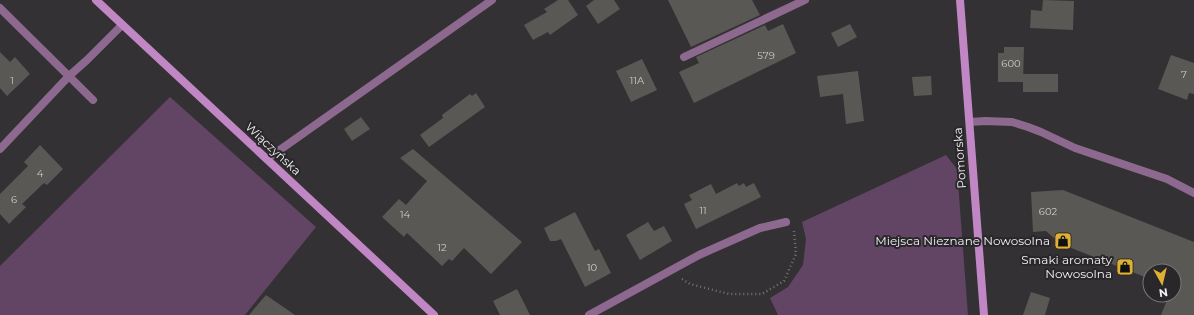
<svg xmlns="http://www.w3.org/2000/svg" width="1194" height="315" font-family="Montserrat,sans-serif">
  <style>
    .green { fill: #624464 }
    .building { fill: #595855 }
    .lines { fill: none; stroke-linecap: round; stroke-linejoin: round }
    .path { stroke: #767476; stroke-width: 2.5; stroke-dasharray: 1 3; stroke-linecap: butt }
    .lane { stroke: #8d698f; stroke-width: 8 }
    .street { stroke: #8d698f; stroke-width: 8 }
    .secondary { stroke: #c186c4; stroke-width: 8 }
    .labels { text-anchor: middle; stroke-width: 4; stroke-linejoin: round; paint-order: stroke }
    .number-label { font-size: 10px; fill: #cccacb }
    .street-label { font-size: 12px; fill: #f2f0f2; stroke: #292729 }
    .poi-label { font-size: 12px; fill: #f2f0f2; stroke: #292729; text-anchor: end }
  </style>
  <rect width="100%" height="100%" fill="#333133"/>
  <!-- green -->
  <g class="green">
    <polygon points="170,97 316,227 245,315 0,315 0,266"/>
    <polygon points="946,155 957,169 968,315 778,315 770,298 788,287 803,265 806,239 802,222"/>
  </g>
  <!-- building -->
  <g class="building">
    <polygon points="558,0 568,0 578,15 550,35 548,32 533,40 524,25 547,12 544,9"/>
    <polygon points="594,0 614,0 620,9 598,24 586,6"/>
    <polygon points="668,0 752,0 760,15 691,47"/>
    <polygon points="1043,0 1074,1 1073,30 1030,28 1031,10 1042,11"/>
    <polygon points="783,24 796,53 694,103 679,72 699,63 696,57 765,25 768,31"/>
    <polygon points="850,24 857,37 838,47 831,33"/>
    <polygon points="1004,47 1024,47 1023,82 998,82 998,53 1004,53"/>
    <polygon points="0,52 10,62 15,57 30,74 7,96 0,88"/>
    <polygon points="1171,55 1194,63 1194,94 1189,93 1187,100 1158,89"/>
    <polygon points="642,59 657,90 631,102 616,71"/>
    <polygon points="858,71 864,121 846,124 843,94 820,97 817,76"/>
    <rect x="1023" y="74" width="35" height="18"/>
    <polygon points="931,76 932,95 914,96 912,77"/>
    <polygon points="476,93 485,107 429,147 420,135 443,118 442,115 470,94 472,96"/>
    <polygon points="361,117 370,129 352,141 344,129"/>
    <polygon points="40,145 63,169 47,185 44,183 22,204 26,207 9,224 0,214 0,194 28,166 24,162"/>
    <polygon points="413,149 522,242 491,274 464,248 452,261 449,259 442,266 407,233 404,237 382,217 399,199 406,205 427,181 400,158"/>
    <polygon points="737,183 739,186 744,183 746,187 754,183 761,197 696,229 684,204 692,200 689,195 711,184 716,194"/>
    <polygon points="1063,190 1194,242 1194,315 1161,315 1169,295 1174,295 1174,271 1150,271 1150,279 1056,242 1056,240 1046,231 1033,232 1031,192"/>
    <polygon points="575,212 595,251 599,249 611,273 585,287 561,239 556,241 550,241 544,228"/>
    <polygon points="648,222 654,231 664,226 672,241 640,260 626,235"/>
    <polygon points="517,289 530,315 500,315 493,301"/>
    <polygon points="1031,292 1050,298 1045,315 1023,315"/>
    <polygon points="266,295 295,315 249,315"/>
  </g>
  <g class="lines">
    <!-- path -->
    <polyline class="path" points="682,279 690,284 729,294 762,294 784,281 796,254 794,231"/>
    <!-- lane -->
    <g class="lane">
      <polyline points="684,57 805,0"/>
      <polyline points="267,159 492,0"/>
    </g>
    <!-- street -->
    <g class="street">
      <polyline points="0,8 93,100"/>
      <polyline points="970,122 985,121 1012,122 1028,127 1041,132 1075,148 1167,179 1194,193"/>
      <polyline points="0,149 69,76 87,60 122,25"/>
      <polyline points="589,315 699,255 760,228 786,222"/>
    </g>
    <!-- secondary -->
    <g class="secondary">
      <polyline points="96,0 434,315"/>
      <polyline points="960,0 984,315"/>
    </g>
  </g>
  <!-- icons -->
  <defs>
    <g id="shop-square" transform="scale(0.9)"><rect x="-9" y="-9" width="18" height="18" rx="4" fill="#deb133" stroke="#292729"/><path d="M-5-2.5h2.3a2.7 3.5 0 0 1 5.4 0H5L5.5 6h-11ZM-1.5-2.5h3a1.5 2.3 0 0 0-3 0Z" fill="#111"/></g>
  </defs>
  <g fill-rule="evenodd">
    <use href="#shop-square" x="1063" y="241"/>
    <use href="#shop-square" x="1125" y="267"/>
  </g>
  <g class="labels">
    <!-- number labels -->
    <g class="number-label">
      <text x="766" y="59">579</text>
      <text x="1011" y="67">600</text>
      <text x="1184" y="78">7</text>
      <text x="12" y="84">1</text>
      <text x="637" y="84">11A</text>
      <text x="40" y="177">4</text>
      <text x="14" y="203">6</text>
      <text x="703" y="214">11</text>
      <text x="1048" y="215">602</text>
      <text x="405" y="218">14</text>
      <text x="442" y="251">12</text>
      <text x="592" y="271">10</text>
    </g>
    <!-- street labels -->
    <g class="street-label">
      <text transform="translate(273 149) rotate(43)" y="4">Wiączyńska</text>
      <text transform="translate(960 158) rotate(-94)" y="4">Pomorska</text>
    </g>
    <!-- poi labels -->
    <g class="poi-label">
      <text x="1050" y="245">Miejsca Nieznane Nowosolna</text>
      <text x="1112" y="264">Smaki aromaty<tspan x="1112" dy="14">Nowosolna</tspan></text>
    </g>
  </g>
  <!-- north arrow -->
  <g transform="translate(1162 283) rotate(172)"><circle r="19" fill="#292729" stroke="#797779"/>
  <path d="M0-3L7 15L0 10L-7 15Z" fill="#deb133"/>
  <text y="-6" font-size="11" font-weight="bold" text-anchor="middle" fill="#f2f0f2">N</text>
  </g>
</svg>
